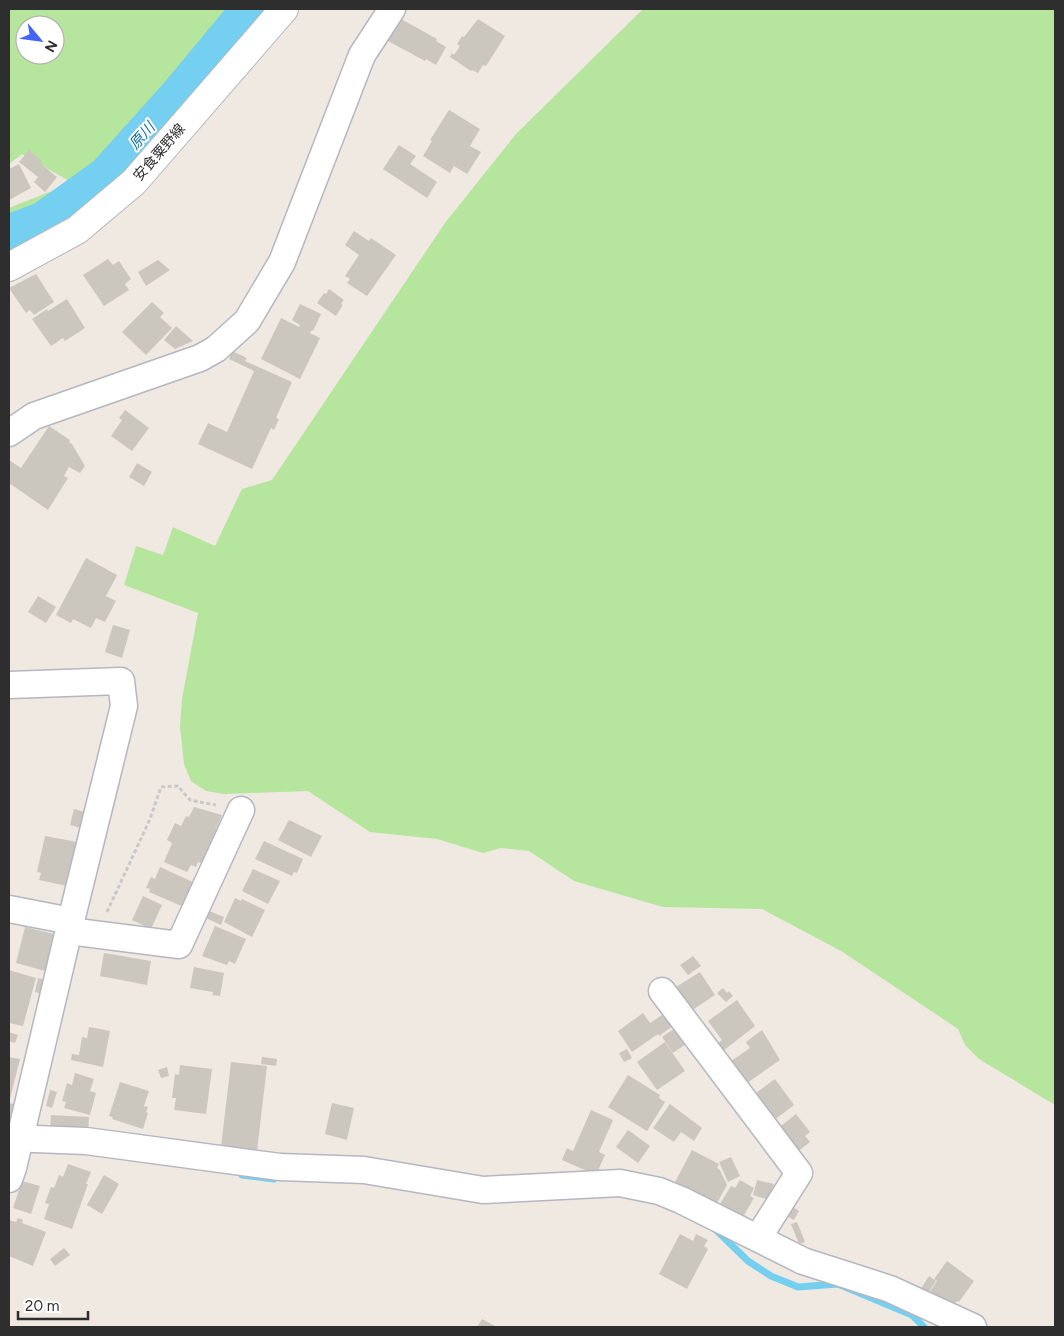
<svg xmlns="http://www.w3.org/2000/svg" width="1064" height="1336" font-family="Figtree,'Noto Sans JP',sans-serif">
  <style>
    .green { fill: #b6e59e; fill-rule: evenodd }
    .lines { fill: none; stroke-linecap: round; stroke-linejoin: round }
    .stream { stroke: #75cff0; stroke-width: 7 }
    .river { stroke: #75cff0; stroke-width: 41 }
    .building { fill: #cbc7bf }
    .street-casing { stroke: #b4b7c1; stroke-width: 29 }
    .secondary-casing { stroke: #b4b7c1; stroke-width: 30 }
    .path { stroke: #c9c9c9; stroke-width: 3; stroke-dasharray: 4 2.5; stroke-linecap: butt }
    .street { stroke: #fff; stroke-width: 26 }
    .secondary { stroke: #fff; stroke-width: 28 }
    .labels { text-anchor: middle; stroke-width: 4; stroke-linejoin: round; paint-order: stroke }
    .street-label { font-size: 14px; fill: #2e2e2e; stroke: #fff }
    .water-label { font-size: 15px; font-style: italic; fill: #0d6fa3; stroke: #fff }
  </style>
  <rect width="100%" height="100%" fill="#efe9e1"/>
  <!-- green -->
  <g class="green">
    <path d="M9,9H239L151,117L78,186L22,154L9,164ZM25,25H55V55H25Z"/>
    <polygon points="643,9 1055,9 1055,1105 979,1059 965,1045 958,1029 841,951 762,909 663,907 574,881 529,851 501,848 483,853 437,839 370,832 308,791 224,794 206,791 191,781 184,764 180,726 182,699 198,613 124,585 136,546 163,555 173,527 215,546 242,489 272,480 445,223 516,134"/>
    <polygon points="49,192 65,212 9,243 9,208"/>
  </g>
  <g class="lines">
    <!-- stream -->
    <g class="stream">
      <polyline points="242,1175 274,1179"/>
      <polyline points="715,1229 748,1261 771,1276 798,1287 838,1284 912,1315 924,1327"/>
    </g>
    <!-- river -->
    <polyline class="river" points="9,235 44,222 107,177 178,98 252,9"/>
  </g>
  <!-- building -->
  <g class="building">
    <polygon points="401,19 437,39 436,41 446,47 436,65 426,59 425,61 388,41"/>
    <polygon points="478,19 505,36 486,66 483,65 478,73 472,70 471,71 450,57 452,53 454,55 460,46 457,44 462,36 464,37"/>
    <polygon points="449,110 480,129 470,146 481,152 467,174 454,166 450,173 423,156 432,141 430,140"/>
    <polygon points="399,145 416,156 410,164 437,182 427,198 383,169"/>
    <polygon points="29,150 42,161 40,163 57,177 45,192 34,182 38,177 19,162"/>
    <polygon points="19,164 31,188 9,200 9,169"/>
    <polygon points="354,231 369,241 371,238 396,255 367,296 347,283 350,279 345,276 359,255 345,245"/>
    <polygon points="108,259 113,265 119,261 131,279 125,284 129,290 104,306 83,275"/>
    <polygon points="158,260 170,270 146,286 138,272"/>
    <polygon points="36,274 54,302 34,315 30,310 26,313 9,288"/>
    <polygon points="329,289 344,300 341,304 343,305 336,316 317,303 324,293 326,294"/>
    <polygon points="67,299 85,328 65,341 63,338 51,346 32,319 47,309 48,311"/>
    <polygon points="152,302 164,313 160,317 172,328 146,355 122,332"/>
    <polygon points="300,304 321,314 313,331 312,330 310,333 320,338 300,379 261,359 281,318 299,327 300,325 292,320"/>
    <polygon points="176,326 193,341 175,349 164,340"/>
    <polygon points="232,351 247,358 245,361 292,382 276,418 279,419 274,430 271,428 252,469 198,444 208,423 227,432 254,371 229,359"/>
    <polygon points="125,410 149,428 132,451 111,436 122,420 119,418"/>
    <polygon points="49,426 70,440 69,442 72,444 85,466 80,473 69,467 64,476 68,478 48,510 9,483 9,460 21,468"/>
    <polygon points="137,463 152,472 144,486 129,477"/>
    <polygon points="86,558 117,575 106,596 116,601 105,622 96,618 91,628 73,619 71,623 56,615"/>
    <polygon points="38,596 56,607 46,623 28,612"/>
    <polygon points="113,625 130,630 122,658 105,652"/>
    <polygon points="194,807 222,815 216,829 218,830 203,864 198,862 196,867 191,865 187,872 164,862 172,843 167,840 175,823 181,826 186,816 189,817"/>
    <polygon points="74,809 85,812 81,828 70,825"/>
    <polygon points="289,820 322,836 311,857 278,840"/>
    <polygon points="45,836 77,842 67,886 39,880 41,873 37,872"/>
    <polygon points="264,841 303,859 297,873 294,872 292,876 255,859"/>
    <polygon points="160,867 195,883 184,907 149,892 150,889 146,888 151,877 155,879"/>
    <polygon points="253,869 280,881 268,904 242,891"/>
    <polygon points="143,896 162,905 151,929 132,920"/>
    <polygon points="235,898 241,901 242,899 265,910 252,937 224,922"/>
    <polygon points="209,911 224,917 221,925 206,918"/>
    <polygon points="215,926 246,939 235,964 229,961 227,965 202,956"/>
    <polygon points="25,927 54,934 45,971 16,963"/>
    <polygon points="104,953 151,961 147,985 100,976"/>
    <polygon points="693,956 701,966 688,975 680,965"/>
    <polygon points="194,967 224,973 220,996 212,995 213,992 190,988"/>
    <polygon points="9,970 36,978 23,1026 9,1023"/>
    <polygon points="700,972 715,995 691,1011 676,987"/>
    <polygon points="38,978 46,980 42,994 35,992"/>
    <polygon points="723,988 727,993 729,991 733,996 726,1002 717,993"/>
    <polygon points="737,1000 755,1026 718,1055 713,1047 722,1040 708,1021"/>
    <polygon points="643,1013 650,1023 665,1013 673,1026 659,1036 658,1034 632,1052 618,1031"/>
    <polygon points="89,1027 110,1031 103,1067 71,1060 72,1054 79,1055 82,1037 87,1038"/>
    <polygon points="675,1028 686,1044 673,1053 662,1037"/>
    <polygon points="762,1030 780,1060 747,1083 731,1061 750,1048 746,1042"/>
    <polygon points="9,1032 18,1035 15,1043 9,1041"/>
    <polygon points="665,1042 685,1071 657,1090 637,1062"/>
    <polygon points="627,1049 632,1058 624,1062 619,1053"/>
    <polygon points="9,1057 20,1059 9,1103 17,1105 12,1125 9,1125"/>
    <polygon points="262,1057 277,1059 276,1066 261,1064"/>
    <polygon points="231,1062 267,1066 257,1151 221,1147"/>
    <polygon points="180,1065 212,1069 206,1114 174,1110 176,1098 172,1098 175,1074 179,1075"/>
    <polygon points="167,1067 169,1076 161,1078 158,1070"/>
    <polygon points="75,1073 94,1079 90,1091 96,1093 90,1115 64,1108 66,1102 62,1101 67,1083 72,1085"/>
    <polygon points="628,1075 660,1095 659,1098 665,1102 647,1131 608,1107"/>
    <polygon points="775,1079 794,1105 773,1121 753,1095"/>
    <polygon points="120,1082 149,1091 144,1106 148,1107 146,1112 148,1113 143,1129 112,1119 113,1117 109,1116"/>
    <polygon points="50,1090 57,1092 52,1108 46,1106"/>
    <polygon points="332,1103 354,1108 347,1140 325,1134"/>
    <polygon points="670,1104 702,1128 694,1141 681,1132 674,1142 653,1128"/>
    <polygon points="591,1110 613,1120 599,1152 605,1155 596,1175 562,1160 567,1148 573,1151"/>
    <polygon points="796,1114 810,1132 805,1136 810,1142 796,1153 777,1129"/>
    <polygon points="51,1115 89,1117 88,1133 50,1131"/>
    <polygon points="628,1130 650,1146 638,1163 616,1147"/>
    <polygon points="692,1150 719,1164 717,1168 720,1170 727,1185 717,1203 675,1182"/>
    <polygon points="731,1157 740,1176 728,1182 719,1162"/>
    <polygon points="68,1164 91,1172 86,1184 88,1184 72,1229 44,1219 49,1204 45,1203 51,1187 54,1188 59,1175 63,1177"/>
    <polygon points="104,1175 119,1184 102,1214 87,1205"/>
    <polygon points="740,1180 754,1188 750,1196 754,1198 744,1215 746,1216 744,1220 723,1208 724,1206 720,1204 731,1186 735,1188"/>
    <polygon points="757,1180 774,1184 769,1200 753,1195"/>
    <polygon points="22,1181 40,1186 31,1214 13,1208"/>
    <polygon points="791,1206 799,1211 794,1220 786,1216"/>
    <polygon points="18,1218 23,1220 22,1223 46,1232 33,1266 9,1256 9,1220 16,1222"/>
    <polygon points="797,1222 805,1242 799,1244 791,1224"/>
    <polygon points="680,1234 693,1241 696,1234 708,1240 704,1246 708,1249 687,1289 659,1274"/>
    <polygon points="64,1248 70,1255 55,1266 50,1259"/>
    <polygon points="947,1261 974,1281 959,1302 957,1301 952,1307 930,1291 937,1281 934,1279"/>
    <polygon points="929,1276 936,1281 927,1294 920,1290"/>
    <polygon points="482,1319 497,1327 477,1327"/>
  </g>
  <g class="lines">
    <!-- street casing -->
    <g class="street-casing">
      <g id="street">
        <polyline points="9,433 34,416 200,358 216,349 247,321 282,262 362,55 392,9"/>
        <polyline points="9,685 121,681 124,706 71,921 13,1168 9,1179"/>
        <polyline points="9,909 71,921"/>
        <polyline points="69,931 179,945 241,810"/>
        <polyline points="662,991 799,1173 758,1238"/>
        <polyline points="9,1138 86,1141 280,1167 364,1170 483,1190 620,1183 659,1191 681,1200 803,1261 890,1289 973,1327"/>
      </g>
    </g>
    <!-- secondary casing -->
    <g class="secondary-casing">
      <polyline id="secondary" points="9,267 77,230 134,182 284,9"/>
    </g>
    <!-- path -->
    <polyline class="path" points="107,912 150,819 161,787 178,786 190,800 216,805"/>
    <!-- street -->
    <use href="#street" class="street"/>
    <!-- secondary -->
    <use href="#secondary" class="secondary"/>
  </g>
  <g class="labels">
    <!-- street labels -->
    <g class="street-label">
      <text transform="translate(159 152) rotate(-49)" y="5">安食粟野線</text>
    </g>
    <!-- water labels -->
    <g class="water-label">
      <text transform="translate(142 136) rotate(-49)" y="5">原川</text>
    </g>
  </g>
  <!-- border -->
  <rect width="1064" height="1336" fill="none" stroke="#2e2e2e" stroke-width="20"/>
  <!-- north arrow -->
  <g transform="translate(40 40) rotate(119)"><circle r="24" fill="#ffffff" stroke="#ababab"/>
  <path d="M0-4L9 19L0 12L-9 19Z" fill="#4264fb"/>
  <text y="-8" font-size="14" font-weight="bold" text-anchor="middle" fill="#2e2e2e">N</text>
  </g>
  <!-- scale -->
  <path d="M18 1311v8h70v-8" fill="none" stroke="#2e2e2e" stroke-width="2.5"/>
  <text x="25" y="1311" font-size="15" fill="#2e2e2e" stroke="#ffffff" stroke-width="4" paint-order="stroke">20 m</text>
</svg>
